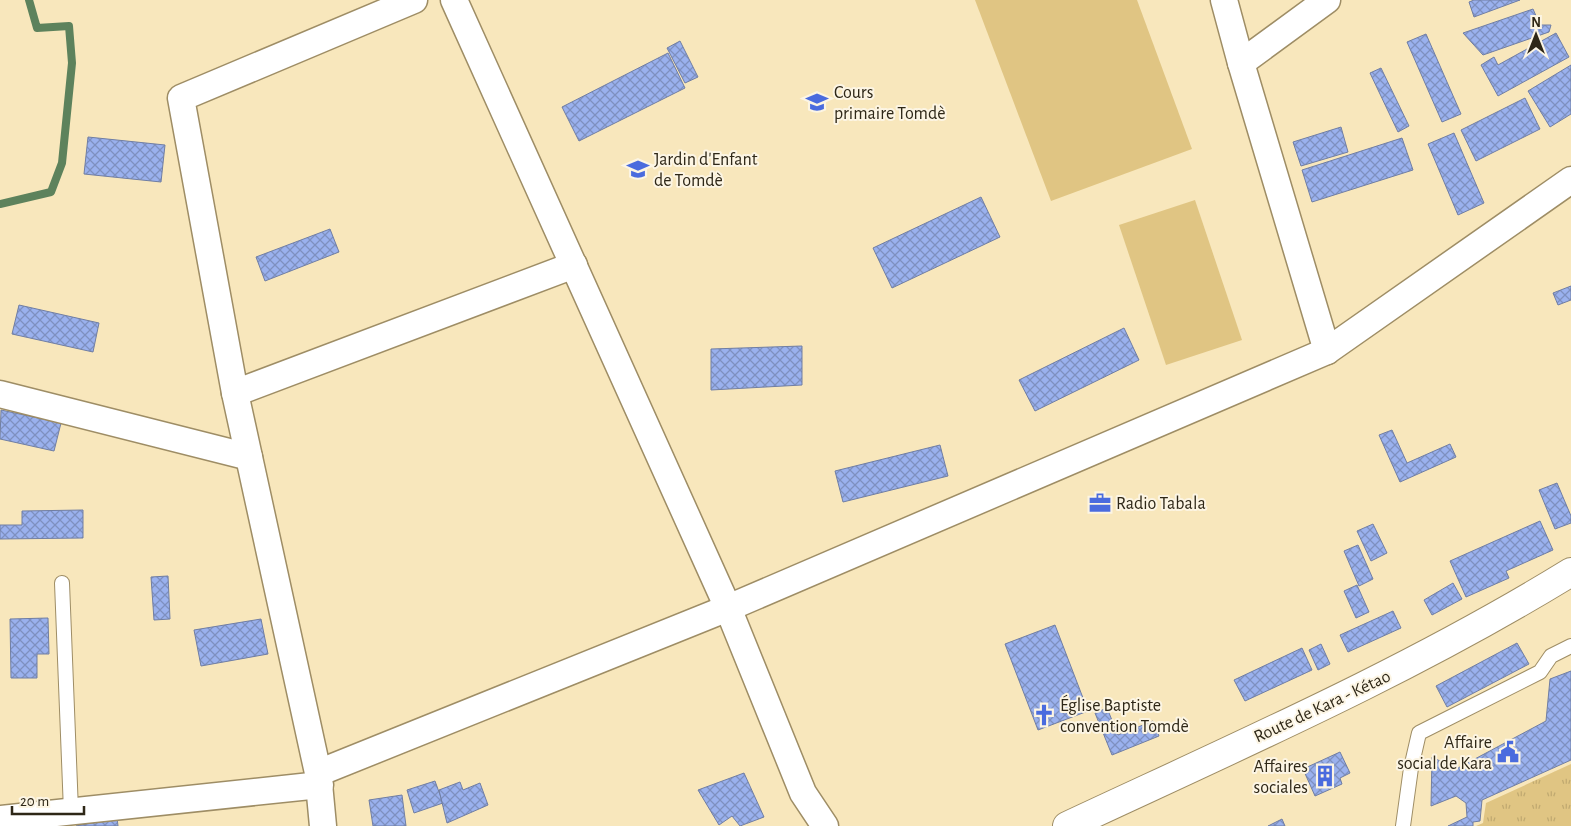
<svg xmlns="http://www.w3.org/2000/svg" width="1571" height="826" font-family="'Alegreya Sans',sans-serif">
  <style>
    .grass { fill: url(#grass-tufts) }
    .pitch { fill: #e0c583 }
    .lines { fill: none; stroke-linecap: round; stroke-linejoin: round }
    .stream { stroke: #5d825c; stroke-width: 8 }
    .building { fill: url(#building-cross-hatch); stroke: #707ea3 }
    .lane-casing { stroke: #9e8d65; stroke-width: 16 }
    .street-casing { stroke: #9e8d65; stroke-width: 29 }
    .primary-casing { stroke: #9e8d65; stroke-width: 30 }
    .lane { stroke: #fff; stroke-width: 14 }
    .street { stroke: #fff; stroke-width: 26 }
    .primary { stroke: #fff; stroke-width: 28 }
    .labels { text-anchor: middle; stroke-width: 4; stroke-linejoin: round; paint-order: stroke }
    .poi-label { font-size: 18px; fill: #2e2717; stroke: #fcf5e4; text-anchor: start }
    .street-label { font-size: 18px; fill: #2e2717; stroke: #fcf5e4 }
  </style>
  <defs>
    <pattern id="grass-tufts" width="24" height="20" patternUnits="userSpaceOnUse" patternTransform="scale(1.25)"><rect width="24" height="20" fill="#e0c583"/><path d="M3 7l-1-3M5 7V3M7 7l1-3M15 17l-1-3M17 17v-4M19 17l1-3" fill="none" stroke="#c0a970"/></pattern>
    <pattern id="building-cross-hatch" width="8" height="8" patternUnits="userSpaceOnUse" patternTransform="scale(1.25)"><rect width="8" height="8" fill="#9ab1ee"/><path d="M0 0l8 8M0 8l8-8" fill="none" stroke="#7e90c0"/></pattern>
  </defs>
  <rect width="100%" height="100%" fill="#f8e7bc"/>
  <!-- grass -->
  <polygon class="grass" points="1571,764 1571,826 1476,826 1483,823 1486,803"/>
  <!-- pitch -->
  <g class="pitch">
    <polygon points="975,0 1137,0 1192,149 1051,201"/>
    <polygon points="1195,200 1242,340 1166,365 1119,225"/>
  </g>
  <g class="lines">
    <!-- stream -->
    <polyline class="stream" points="0,204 51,192 62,163 72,63 69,26 37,28 29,0"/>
  </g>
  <!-- building -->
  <g class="building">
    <polygon points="1474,0 1520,0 1474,17 1469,2"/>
    <polygon points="1533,9 1540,25 1551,25 1549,32 1483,55 1463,33"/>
    <polygon points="1556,33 1569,57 1498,96 1481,65 1494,57 1498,65"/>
    <polygon points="1426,34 1461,114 1442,122 1407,42"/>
    <polygon points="680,41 698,77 685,83 667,48"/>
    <polygon points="668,53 685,88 579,141 562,107"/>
    <polygon points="1571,65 1571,114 1550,127 1528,91"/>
    <polygon points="1381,68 1409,126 1398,132 1370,73"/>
    <polygon points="1525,98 1540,129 1476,161 1461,130"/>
    <polygon points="1341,127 1348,152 1301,166 1293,142"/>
    <polygon points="1454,133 1484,203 1458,215 1428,144"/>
    <polygon points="88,137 165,145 161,182 84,174"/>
    <polygon points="1402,138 1413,170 1312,202 1302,170"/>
    <polygon points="981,197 1000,237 892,288 873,248"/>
    <polygon points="330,229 339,252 265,281 256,257"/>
    <polygon points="1571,286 1571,300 1558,305 1553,293"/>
    <polygon points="19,305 99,323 93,352 12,334"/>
    <polygon points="1124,328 1139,360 1035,411 1019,380"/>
    <polygon points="802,346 802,385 711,390 711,349"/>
    <polygon points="1,410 61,423 54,451 0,439"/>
    <polygon points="1392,430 1407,463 1450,444 1456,457 1400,482 1379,435"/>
    <polygon points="940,445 948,476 843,502 835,471"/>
    <polygon points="1557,483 1571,516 1571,523 1555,529 1539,490"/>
    <polygon points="83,510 83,538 0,539 0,525 22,525 22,511"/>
    <polygon points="1540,521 1553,550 1506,571 1509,578 1466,597 1450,561"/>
    <polygon points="1373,524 1387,553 1371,561 1357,531"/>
    <polygon points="1358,545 1373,579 1359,586 1344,551"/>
    <polygon points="168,576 170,619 154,620 151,577"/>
    <polygon points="1453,583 1462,599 1432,615 1424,600"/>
    <polygon points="1357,585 1369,612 1356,618 1344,591"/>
    <polygon points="1393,611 1401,628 1348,652 1340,635"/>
    <polygon points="48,618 49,654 37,654 37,678 11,678 10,619"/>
    <polygon points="261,619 268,654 201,666 194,630"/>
    <polygon points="1055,625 1088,711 1038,730 1005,644"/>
    <polygon points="1517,643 1529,664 1447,707 1436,686"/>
    <polygon points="1321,644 1330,664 1318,670 1309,650"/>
    <polygon points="1302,648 1312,670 1245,701 1234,680"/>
    <polygon points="1571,671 1571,760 1482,800 1480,821 1473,822 1473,826 1448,826 1467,817 1466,803 1456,796 1431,806 1432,757 1456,769 1546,721 1550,679"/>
    <polygon points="1107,708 1118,735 1153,721 1159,736 1112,755 1095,713"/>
    <polygon points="1340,752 1350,773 1340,778 1342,784 1315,796 1303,769"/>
    <polygon points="744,773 764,817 740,826 732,816 719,825 698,790"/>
    <polygon points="435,781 443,803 414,813 407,790"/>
    <polygon points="460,782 463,790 480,783 488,805 447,823 439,790"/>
    <polygon points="402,795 406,826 373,826 369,800"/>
    <polygon points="117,818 118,826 76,826"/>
    <polygon points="1282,819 1285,826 1268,826"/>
  </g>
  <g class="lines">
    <!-- lane casing -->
    <g class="lane-casing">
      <g id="lane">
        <polyline points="62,583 71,811"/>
        <polyline points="1403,826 1411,768 1419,733 1540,672 1551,656 1571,646"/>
      </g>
    </g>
    <!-- street casing -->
    <g class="street-casing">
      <g id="street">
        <polyline points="454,0 728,608 803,793 825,826"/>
        <polyline points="1224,0 1241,63 1327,351"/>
        <polyline points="1241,63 1327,0"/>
        <polyline points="235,393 574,265"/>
        <polyline points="0,394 249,457"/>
        <polyline points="318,773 235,393 181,98 414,0"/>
        <polyline points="0,819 320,785"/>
        <polyline points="323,826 318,773 728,608 1327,351 1571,180"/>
      </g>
    </g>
    <!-- primary casing -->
    <g class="primary-casing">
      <path id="primary" d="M1067,826C1238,746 1410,671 1571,572"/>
    </g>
    <!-- lane -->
    <use href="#lane" class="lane"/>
    <!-- street -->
    <use href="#street" class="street"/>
    <!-- primary -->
    <use href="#primary" class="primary"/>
  </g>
  <!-- icons -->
  <defs>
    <g id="school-bare" transform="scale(1.725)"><path d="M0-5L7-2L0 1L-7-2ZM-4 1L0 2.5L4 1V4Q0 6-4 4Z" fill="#4a6bde" stroke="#fcf5e4" stroke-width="2.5" paint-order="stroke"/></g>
    <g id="office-bare" transform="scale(1.725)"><path d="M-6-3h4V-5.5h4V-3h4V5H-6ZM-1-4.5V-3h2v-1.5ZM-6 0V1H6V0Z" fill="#4a6bde" stroke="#fcf5e4" stroke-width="2.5" paint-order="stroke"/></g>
    <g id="church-bare" transform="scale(1.725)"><path d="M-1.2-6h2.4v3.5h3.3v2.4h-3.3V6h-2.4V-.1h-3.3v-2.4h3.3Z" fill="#4a6bde" stroke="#fcf5e4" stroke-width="2.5" paint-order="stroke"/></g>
    <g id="civic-bare" transform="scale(1.725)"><path d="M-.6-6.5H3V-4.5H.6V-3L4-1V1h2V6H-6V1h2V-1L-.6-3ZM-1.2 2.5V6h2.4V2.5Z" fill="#4a6bde" stroke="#fcf5e4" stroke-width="2.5" paint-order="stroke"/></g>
    <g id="building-bare" transform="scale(1.725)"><path d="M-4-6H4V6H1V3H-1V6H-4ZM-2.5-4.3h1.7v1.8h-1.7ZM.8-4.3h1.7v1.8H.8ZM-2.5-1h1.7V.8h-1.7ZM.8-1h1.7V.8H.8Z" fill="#4a6bde" stroke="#fcf5e4" stroke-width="2.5" paint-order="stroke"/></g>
  </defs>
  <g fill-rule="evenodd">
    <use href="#school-bare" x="817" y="102"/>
    <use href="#school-bare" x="638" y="169"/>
    <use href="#office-bare" x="1100" y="503"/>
    <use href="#church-bare" x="1044" y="715"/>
    <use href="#civic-bare" x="1508" y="752"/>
    <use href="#building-bare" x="1325" y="776"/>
  </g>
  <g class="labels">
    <!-- poi labels -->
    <g class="poi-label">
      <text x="834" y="98">Cours<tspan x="834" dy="21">primaire Tomdè</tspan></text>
      <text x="654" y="165">Jardin d'Enfant<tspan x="654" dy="21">de Tomdè</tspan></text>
      <text x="1116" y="509">Radio Tabala</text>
      <text x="1060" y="711">Église Baptiste<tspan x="1060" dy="21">convention Tomdè</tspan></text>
      <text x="1492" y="748" text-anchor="end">Affaire<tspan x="1492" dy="21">social de Kara</tspan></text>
      <text x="1308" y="772" text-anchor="end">Affaires<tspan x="1308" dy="21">sociales</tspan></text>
    </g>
    <!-- street labels -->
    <g class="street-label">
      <text transform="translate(1322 706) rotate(-25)" y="6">Route de Kara - Kétao</text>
    </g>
  </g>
  <!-- north arrow -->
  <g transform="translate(1536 35)" stroke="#fcf5e4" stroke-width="4" paint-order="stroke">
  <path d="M0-4L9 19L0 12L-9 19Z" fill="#2e2717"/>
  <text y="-8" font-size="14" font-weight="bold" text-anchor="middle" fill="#2e2717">N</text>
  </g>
  <!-- scale -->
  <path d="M12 806v8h72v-8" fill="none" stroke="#2e2717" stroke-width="2.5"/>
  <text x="20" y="806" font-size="15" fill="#2e2717" stroke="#fcf5e4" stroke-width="4" paint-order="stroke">20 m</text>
</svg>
